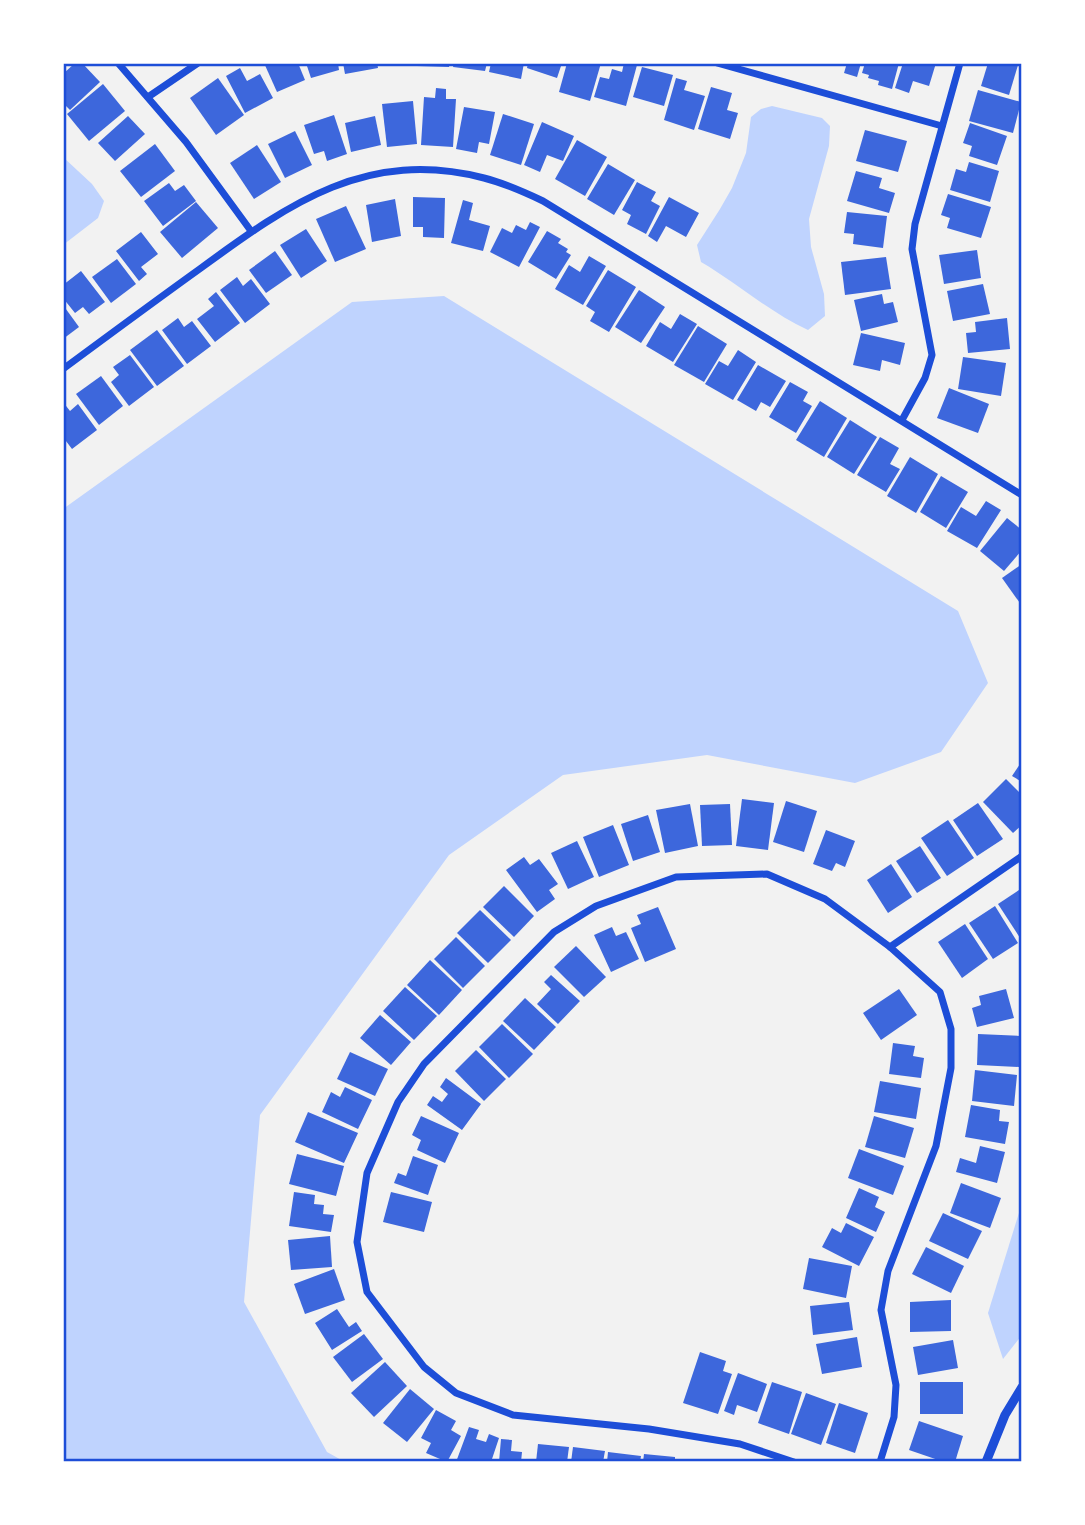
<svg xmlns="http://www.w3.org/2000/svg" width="1085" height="1525" font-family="'Source Sans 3',sans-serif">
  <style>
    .water { fill: #bfd3fe }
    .building { fill: #3d67dc }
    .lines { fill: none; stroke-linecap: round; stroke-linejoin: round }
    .minor { stroke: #1d4ed8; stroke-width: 7 }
    .tertiary { stroke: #1d4ed8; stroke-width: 9 }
    .neatline { fill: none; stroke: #1d4ed8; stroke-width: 2.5 }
  </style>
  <rect width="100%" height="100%" fill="#f2f2f2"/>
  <!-- water -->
  <g class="water">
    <path d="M772,106L822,118L830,126L829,146L809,219L811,247L824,294L825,316L808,330C769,312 737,283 701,262L697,245L720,209L732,188L746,153L751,117L761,109Z"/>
    <polygon points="63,157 92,184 104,201 98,218 63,245"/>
    <polygon points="444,296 958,611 988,683 941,752 855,783 707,755 563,775 449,855 260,1115 244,1302 327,1452 345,1462 63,1462 63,509 352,302"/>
    <polygon points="1022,1203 1022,1335 1003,1359 988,1313"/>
  </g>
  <!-- building -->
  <g class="building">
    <polygon points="75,63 82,63 100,82 70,110 63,103 63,74"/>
    <polygon points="264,63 298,63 305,80 277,92"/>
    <polygon points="306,63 338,63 339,70 311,78"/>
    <polygon points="343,63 377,63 378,68 345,74"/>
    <polygon points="417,63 450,63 449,67 417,66"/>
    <polygon points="454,63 487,63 485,71 453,67"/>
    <polygon points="491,63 524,63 521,79 489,72"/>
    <polygon points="528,63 562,63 557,78 527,68"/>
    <polygon points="567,63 601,63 590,101 559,92"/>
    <polygon points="624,63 637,65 626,106 594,97 600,77 609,79 612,69 622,72"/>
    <polygon points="847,63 861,63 857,77 844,73"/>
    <polygon points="865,63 899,63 892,89 878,85 879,81 868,78 869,75 862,73"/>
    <polygon points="903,63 936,63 929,86 913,81 909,93 895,88"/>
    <polygon points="988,63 1012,63 1018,65 1009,95 981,86"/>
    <polygon points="642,67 673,75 664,106 633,97"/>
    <polygon points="240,68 247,81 260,74 273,98 245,113 226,76"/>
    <polygon points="218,78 244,115 216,135 190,98"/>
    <polygon points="676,78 687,81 684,90 705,96 694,130 664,120"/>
    <polygon points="103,84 125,111 89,141 67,114"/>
    <polygon points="711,87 732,93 727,110 738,113 730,139 698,129"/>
    <polygon points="436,88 446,89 446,99 456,99 453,147 421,145 424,97 435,98"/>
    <polygon points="978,90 1021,102 1013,133 969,121"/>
    <polygon points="413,101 417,144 387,147 382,104"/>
    <polygon points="464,107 495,112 489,144 479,142 477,153 456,149"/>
    <polygon points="503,114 534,124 521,165 490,155"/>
    <polygon points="334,115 347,154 327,161 324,151 314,154 304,125"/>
    <polygon points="128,116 145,134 115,161 98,143"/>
    <polygon points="375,116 381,145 351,152 345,123"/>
    <polygon points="542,122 574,136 563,161 547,155 540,172 524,165"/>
    <polygon points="970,123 1007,136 997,165 969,156 972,146 963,143"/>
    <polygon points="865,130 907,141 898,172 856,161"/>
    <polygon points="295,131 312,165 285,178 268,144"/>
    <polygon points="577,140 607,157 585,196 555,179"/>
    <polygon points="155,144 175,171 141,197 120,171"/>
    <polygon points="257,145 281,182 254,199 230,163"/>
    <polygon points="969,162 999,171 990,202 950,190 956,169 966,172"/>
    <polygon points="608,164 635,180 614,215 587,199"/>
    <polygon points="856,171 882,178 879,188 895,193 889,213 847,201"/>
    <polygon points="637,182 656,192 651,201 660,206 646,234 627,224 631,215 622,210"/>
    <polygon points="169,183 175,191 184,185 196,201 163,226 144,201"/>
    <polygon points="948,194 991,207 981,238 947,228 950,218 941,215"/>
    <polygon points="413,197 445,198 444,238 423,237 423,227 413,227"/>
    <polygon points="669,197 699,213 686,237 666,226 657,242 648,236"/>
    <polygon points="395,199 401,236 372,242 366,205"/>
    <polygon points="463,200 473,203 469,220 490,226 483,251 451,243"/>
    <polygon points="196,202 218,228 182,258 160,232"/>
    <polygon points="346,206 366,249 335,262 316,219"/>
    <polygon points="847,212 887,216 883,248 853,244 854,234 844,233"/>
    <polygon points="530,222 540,227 519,267 490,252 502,228 512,233 516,225 526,230"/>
    <polygon points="306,229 327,261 301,278 280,245"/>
    <polygon points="547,231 561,239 558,243 568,249 566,252 571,255 556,279 528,262"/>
    <polygon points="141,232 158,254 141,267 147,274 139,281 116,251"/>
    <polygon points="977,250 981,278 944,284 939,255"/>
    <polygon points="275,251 292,275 266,293 249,270"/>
    <polygon points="589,256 606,266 583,305 555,289 569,265 580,272"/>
    <polygon points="886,257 891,289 845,295 841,262"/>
    <polygon points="117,259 136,284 111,303 92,277"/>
    <polygon points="608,270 636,287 609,332 590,321 595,312 586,306"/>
    <polygon points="81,271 105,302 89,314 83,307 75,313 63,298 63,285"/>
    <polygon points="237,277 243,286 251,279 270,304 245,323 220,290"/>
    <polygon points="983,284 990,314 953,321 947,291"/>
    <polygon points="639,290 665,307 641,343 615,327"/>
    <polygon points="216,292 240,323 215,342 197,319 214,306 208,299"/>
    <polygon points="882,294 884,304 893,302 898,322 861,331 854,300"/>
    <polygon points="63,305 79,327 63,339"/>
    <polygon points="680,314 697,324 673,362 646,346 660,322 671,329"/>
    <polygon points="178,318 184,327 192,321 211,346 187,364 162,330"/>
    <polygon points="1007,318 1010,349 968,353 966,333 976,332 975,322"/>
    <polygon points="698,326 727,344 704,382 674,365"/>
    <polygon points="157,330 184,366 157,386 130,350"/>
    <polygon points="861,333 905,343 900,365 882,360 880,371 853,365"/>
    <polygon points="738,350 756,362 733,400 705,384 719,361 728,366"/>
    <polygon points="130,355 154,387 129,406 111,382 119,375 113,367"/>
    <polygon points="963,357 1006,363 1001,396 958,389"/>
    <polygon points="758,365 786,381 770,407 761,402 756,411 737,400"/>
    <polygon points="101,376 123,406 99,425 76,394"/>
    <polygon points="790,382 808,392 803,401 812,406 796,433 769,417"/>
    <polygon points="949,388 989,404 978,433 937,418"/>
    <polygon points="820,401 847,418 824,457 796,440"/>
    <polygon points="63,402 70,411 78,404 97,430 72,449 63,437"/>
    <polygon points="850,420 877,437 854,474 827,457"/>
    <polygon points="880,437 899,448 890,464 900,469 886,492 857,475"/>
    <polygon points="910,457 938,474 916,513 887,496"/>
    <polygon points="941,476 968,492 946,528 920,512"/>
    <polygon points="986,501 1001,510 977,548 947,531 961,507 976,516"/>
    <polygon points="1007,518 1022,530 1022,550 1004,571 980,551"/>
    <polygon points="1022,564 1022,606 1002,578"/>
    <polygon points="1022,761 1022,782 1012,776"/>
    <polygon points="1006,779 1022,795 1022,825 1013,833 983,802"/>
    <polygon points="742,799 774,803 768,850 736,846"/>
    <polygon points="786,801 817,811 804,852 773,842"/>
    <polygon points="978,803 1003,839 977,856 953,820"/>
    <polygon points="690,804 698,846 665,853 656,810"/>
    <polygon points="730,804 732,845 702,846 700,805"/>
    <polygon points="648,815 660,852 633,861 621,824"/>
    <polygon points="948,820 974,858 947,876 921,838"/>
    <polygon points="613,825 629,865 599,877 583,837"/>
    <polygon points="826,830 855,841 845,867 836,863 832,871 813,864"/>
    <polygon points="577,841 594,877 568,889 551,853"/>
    <polygon points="920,846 941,878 917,893 896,861"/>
    <polygon points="524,857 530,865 539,859 558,884 549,890 555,899 537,912 506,870"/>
    <polygon points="891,864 912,897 888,913 867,880"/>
    <polygon points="504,886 534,916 514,937 483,907"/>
    <polygon points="1022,888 1022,941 998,904"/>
    <polygon points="995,906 1018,943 993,959 969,923"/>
    <polygon points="658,907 676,949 645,962 631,928 641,924 637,915"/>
    <polygon points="480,910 511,940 488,963 457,933"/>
    <polygon points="965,924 988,959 962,978 938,942"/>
    <polygon points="612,927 616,936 626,932 639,959 611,972 594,935"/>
    <polygon points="456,937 485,966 463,988 434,959"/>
    <polygon points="576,946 606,977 584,997 554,967"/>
    <polygon points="430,960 462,990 439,1015 407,985"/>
    <polygon points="551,975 580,1001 558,1024 537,1004 551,989 544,982"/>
    <polygon points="405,987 437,1016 414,1040 383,1011"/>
    <polygon points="899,989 917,1015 881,1040 863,1013"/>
    <polygon points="1006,989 1014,1018 977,1027 972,1008 981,1005 979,996"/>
    <polygon points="525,998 556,1027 534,1050 503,1021"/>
    <polygon points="380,1015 411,1042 391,1065 360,1038"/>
    <polygon points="502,1024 533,1054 509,1078 479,1047"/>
    <polygon points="978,1034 1021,1036 1019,1067 977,1065"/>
    <polygon points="893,1043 915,1046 913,1056 924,1058 921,1078 889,1074"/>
    <polygon points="476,1050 506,1079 484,1101 455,1071"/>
    <polygon points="350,1052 388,1069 375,1096 337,1079"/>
    <polygon points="975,1070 1017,1075 1014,1106 972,1101"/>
    <polygon points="446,1078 481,1104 462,1130 427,1105 433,1096 442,1102 448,1094 440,1087"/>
    <polygon points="880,1081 921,1088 916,1119 874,1112"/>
    <polygon points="345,1087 372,1100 358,1129 322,1112 331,1092 340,1097"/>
    <polygon points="971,1105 1000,1110 999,1121 1009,1122 1005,1144 965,1137"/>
    <polygon points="308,1112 358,1133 344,1163 295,1142"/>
    <polygon points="421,1116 459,1133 445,1163 417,1150 421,1140 412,1135"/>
    <polygon points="874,1116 914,1128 905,1158 865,1147"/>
    <polygon points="980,1146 1005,1152 997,1183 956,1172 960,1158 976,1163"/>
    <polygon points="859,1149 904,1166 893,1195 848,1178"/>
    <polygon points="297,1154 344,1166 336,1196 289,1184"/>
    <polygon points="413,1156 438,1165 428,1195 394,1183 398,1173 406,1176"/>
    <polygon points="961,1183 1001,1198 990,1228 950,1213"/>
    <polygon points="859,1188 879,1197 875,1207 885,1212 876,1232 846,1218"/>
    <polygon points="294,1192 315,1195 314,1204 324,1205 323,1214 334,1215 331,1232 289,1226"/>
    <polygon points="391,1192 432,1202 424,1232 383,1222"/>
    <polygon points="943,1213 982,1231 968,1259 929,1241"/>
    <polygon points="846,1223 874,1237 859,1266 822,1247 832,1228 841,1233"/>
    <polygon points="330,1236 332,1267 291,1270 288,1240"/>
    <polygon points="926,1247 964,1266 951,1293 912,1274"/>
    <polygon points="809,1258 852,1266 846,1298 803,1289"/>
    <polygon points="334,1269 345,1300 305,1314 294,1284"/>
    <polygon points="951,1300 951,1331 910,1332 910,1302"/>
    <polygon points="849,1302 853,1330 813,1335 810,1306"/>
    <polygon points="337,1309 349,1327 356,1322 362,1331 332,1350 315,1323"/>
    <polygon points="364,1334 383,1359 352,1382 333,1357"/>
    <polygon points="857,1337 862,1367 822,1374 816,1344"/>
    <polygon points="953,1340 958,1368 918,1375 913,1347"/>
    <polygon points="700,1352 726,1361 723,1371 732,1374 718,1414 683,1403"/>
    <polygon points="385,1362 407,1386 374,1417 351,1393"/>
    <polygon points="738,1373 767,1384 757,1412 737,1405 734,1415 724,1411"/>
    <polygon points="772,1382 802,1392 789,1434 758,1423"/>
    <rect x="920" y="1382" width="43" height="32"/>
    <polygon points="410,1389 434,1409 407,1442 383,1423"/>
    <polygon points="806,1393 836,1404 821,1445 791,1434"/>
    <polygon points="839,1403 868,1413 855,1453 826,1443"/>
    <polygon points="436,1410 456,1421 451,1430 461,1436 447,1462 426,1453 431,1443 421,1438"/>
    <polygon points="919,1421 963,1436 955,1462 944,1462 909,1450"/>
    <polygon points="469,1427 479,1430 476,1439 486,1442 489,1434 499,1438 491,1462 456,1462"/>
    <polygon points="501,1439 512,1440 511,1451 522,1452 521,1462 499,1462"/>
    <polygon points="538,1444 569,1447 567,1462 536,1462"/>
    <polygon points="573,1447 605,1451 603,1462 571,1462"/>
    <polygon points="608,1452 641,1456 640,1462 607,1462"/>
    <polygon points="644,1454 675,1457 675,1462 643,1462"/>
  </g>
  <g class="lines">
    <!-- minor -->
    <g class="minor">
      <polyline points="118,63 186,142 251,231"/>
      <polyline points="717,63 942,126"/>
      <polyline points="148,97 198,63"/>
      <path d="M63,369C109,335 155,301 201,268C290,203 367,148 484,178C504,183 524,192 543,201L1022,495"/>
      <polyline points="902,420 925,378 932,355 912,249 915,224 960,63"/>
      <polyline points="890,947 1022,856"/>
      <polyline points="794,1462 740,1444 649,1429 513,1415 456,1393 424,1367 367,1292 357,1242 367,1173 398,1102 424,1064 554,932 596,906 676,877 767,874 825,899 890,947 940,992 951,1029 951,1068 936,1146 888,1271 881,1310 896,1385 894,1417 880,1462"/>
    </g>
    <!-- tertiary -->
    <polyline class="tertiary" points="986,1462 1005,1415 1022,1387"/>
  </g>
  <!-- border -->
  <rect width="1085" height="1525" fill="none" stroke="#ffffff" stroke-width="130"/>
  <rect x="65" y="65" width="955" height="1395" class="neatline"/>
</svg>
